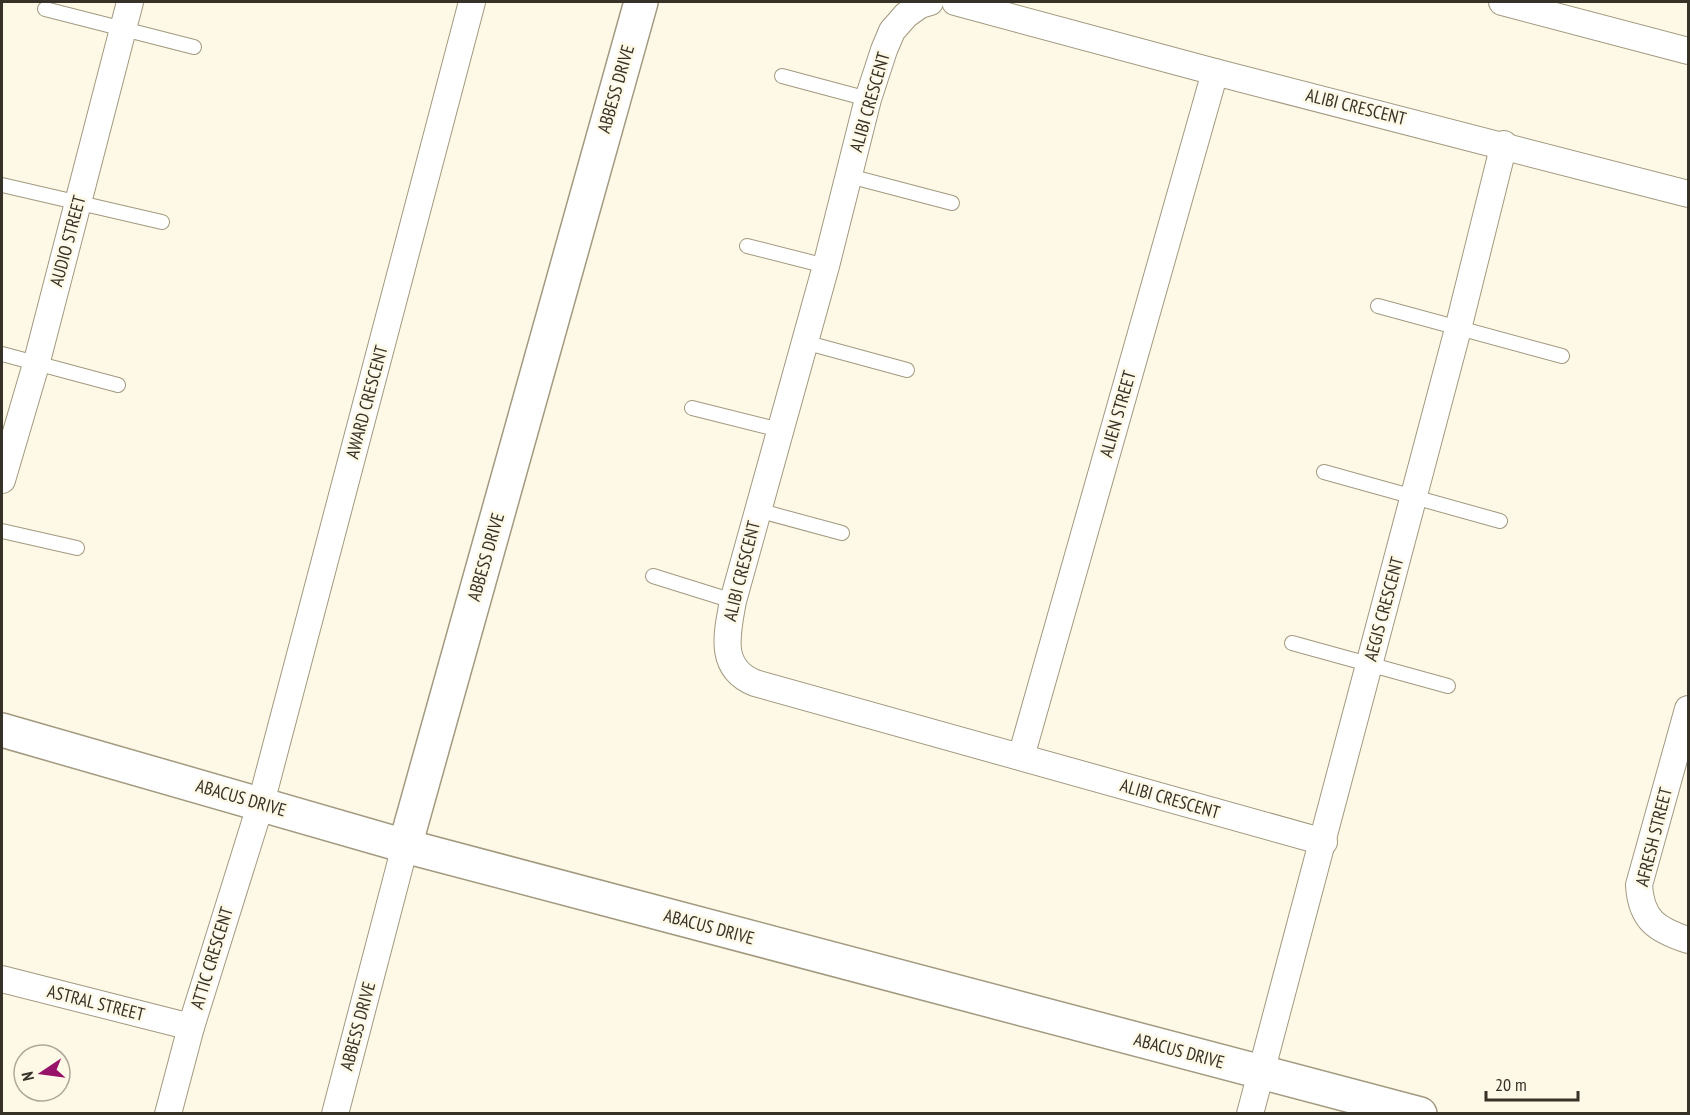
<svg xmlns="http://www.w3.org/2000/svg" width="1690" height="1115" font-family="'PT Sans Narrow',sans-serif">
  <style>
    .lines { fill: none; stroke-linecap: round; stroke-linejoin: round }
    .lane-casing { stroke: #a2997f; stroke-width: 16 }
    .street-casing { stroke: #a2997f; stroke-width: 28 }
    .secondary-casing { stroke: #a2997f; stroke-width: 36 }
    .lane { stroke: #fff; stroke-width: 14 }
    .street { stroke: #fff; stroke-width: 26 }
    .secondary { stroke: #fff; stroke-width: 33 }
    .labels { text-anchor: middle; stroke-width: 5; stroke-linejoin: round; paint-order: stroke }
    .street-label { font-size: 18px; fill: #363228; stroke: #fef8e7 }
  </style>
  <rect width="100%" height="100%" fill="#fef8e7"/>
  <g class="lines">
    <!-- lane casing -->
    <g class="lane-casing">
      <g id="lane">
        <polyline points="45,9 194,47"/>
        <polyline points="782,76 868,99"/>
        <polyline points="849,176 952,203"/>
        <polyline points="2,185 162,222"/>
        <polyline points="747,246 826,266"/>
        <polyline points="1378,306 1562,356"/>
        <polyline points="804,342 907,370"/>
        <polyline points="2,354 118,385"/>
        <polyline points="692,408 780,430"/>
        <polyline points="1324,472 1500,521"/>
        <polyline points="757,510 842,533"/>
        <polyline points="2,531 77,548"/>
        <polyline points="653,576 733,601"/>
        <polyline points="1292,643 1448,686"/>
      </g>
    </g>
    <!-- street casing -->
    <g class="street-casing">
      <g id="street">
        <path d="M930,2L920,5L906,15L892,31L884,50L868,99L826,266L733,601C727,634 718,668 755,683L1324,842"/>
        <polyline points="955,2 1215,72 1688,194"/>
        <polyline points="1502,2 1688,51"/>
        <polyline points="2,480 37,361 130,2"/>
        <path d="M1688,709L1639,885C1641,920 1657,930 1688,940"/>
        <polyline points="1021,757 1215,72"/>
        <polyline points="2,979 191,1027"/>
        <polyline points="168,1114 191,1027 261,803 472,2"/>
        <polyline points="335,1114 405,846"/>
        <polyline points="1250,1114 1458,329 1504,144"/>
      </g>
    </g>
    <!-- secondary casing -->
    <g class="secondary-casing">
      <g id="secondary">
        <polyline points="2,730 405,846 1420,1114"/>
        <polyline points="405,846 641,2"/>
      </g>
    </g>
    <!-- lane -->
    <use href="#lane" class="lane"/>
    <!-- street -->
    <use href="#street" class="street"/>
    <!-- secondary -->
    <use href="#secondary" class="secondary"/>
  </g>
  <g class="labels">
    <!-- street labels -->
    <g class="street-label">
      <text transform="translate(616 89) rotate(-74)" y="6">ABBESS DRIVE</text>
      <text transform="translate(870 102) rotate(-74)" y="6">ALIBI CRESCENT</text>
      <text transform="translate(1356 107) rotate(14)" y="6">ALIBI CRESCENT</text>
      <text transform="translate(68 241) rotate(-75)" y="6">AUDIO STREET</text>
      <text transform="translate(367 402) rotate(-75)" y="6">AWARD CRESCENT</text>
      <text transform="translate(1118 414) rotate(-74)" y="6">ALIEN STREET</text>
      <text transform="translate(486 557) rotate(-74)" y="6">ABBESS DRIVE</text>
      <text transform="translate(742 571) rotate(-76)" y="6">ALIBI CRESCENT</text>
      <text transform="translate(1384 609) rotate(-75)" y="6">AEGIS CRESCENT</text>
      <text transform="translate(241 798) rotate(16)" y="6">ABACUS DRIVE</text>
      <text transform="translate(1170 799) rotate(16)" y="6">ALIBI CRESCENT</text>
      <text transform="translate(1654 837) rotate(-76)" y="6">AFRESH STREET</text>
      <text transform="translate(709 927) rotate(15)" y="6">ABACUS DRIVE</text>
      <text transform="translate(212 958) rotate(-73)" y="6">ATTIC CRESCENT</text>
      <text transform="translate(96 1003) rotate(14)" y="6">ASTRAL STREET</text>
      <text transform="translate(358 1026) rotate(-75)" y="6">ABBESS DRIVE</text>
      <text transform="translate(1179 1051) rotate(15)" y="6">ABACUS DRIVE</text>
    </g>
  </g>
  <!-- border -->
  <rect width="1690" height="1115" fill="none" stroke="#363228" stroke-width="6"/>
  <!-- north arrow -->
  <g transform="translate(42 1073) rotate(257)"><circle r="28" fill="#fef8e7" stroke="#aea99b" stroke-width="1.5"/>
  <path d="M0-4.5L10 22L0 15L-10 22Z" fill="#97136a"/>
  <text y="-9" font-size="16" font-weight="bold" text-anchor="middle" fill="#363228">N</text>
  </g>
  <!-- scale -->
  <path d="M1486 1091v9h92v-9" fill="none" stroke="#363228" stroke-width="3"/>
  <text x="1495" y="1091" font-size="18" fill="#363228" stroke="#fef8e7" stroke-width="4.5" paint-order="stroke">20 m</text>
</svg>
